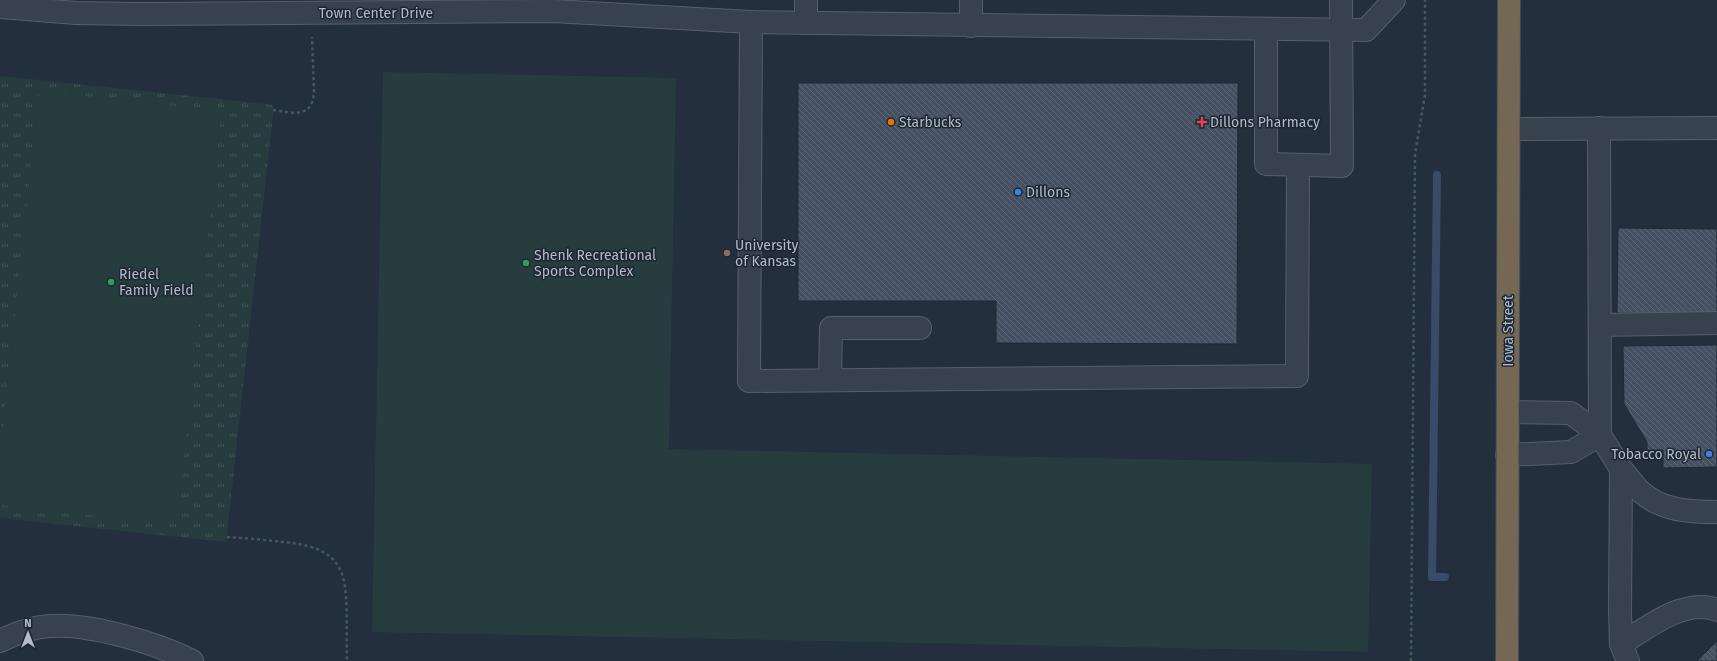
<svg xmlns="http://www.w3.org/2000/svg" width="1717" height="661" font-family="'Fira Sans',sans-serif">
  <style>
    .grass { fill: url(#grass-tufts) }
    .pitch { fill: #263c3f }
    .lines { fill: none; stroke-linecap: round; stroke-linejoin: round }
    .stream { stroke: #394c67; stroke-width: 8 }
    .building { fill: url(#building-back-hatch); stroke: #1f2835 }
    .minor-casing { stroke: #565f6c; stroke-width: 24 }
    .highway-casing { stroke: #434c59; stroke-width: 24 }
    .path { stroke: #44595c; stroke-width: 2.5; stroke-dasharray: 3 3; stroke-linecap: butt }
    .minor { stroke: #38414e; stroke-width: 22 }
    .highway { stroke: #746855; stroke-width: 22 }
    .food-dot { fill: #e8710a; stroke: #1d2633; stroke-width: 1.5 }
    .health-dot { fill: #e0444e; stroke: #1d2633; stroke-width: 1.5 }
    .shop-dot { fill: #3f7fe0; stroke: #1d2633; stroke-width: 1.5 }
    .education-dot { fill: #8d6e63; stroke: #1d2633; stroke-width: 1.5 }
    .leisure-dot { fill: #2e9e5b; stroke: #1d2633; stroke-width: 1.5 }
    .labels { text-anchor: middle; stroke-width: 3; stroke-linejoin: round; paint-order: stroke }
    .street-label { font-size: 14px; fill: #b4bcc9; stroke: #1d2633 }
    .poi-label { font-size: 14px; fill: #b4bcc9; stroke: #1d2633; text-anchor: start }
  </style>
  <defs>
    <pattern id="grass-tufts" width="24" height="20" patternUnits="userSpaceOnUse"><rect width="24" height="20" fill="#263c3f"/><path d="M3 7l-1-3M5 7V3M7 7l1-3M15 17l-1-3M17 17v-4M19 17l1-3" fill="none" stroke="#435659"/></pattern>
    <pattern id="building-back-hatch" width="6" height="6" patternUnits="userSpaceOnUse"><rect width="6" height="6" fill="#455162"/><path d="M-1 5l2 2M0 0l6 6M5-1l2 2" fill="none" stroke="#5d6877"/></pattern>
  </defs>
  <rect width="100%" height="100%" fill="#242f3e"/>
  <!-- grass -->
  <polygon class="grass" points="0,76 274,105 226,542 0,518"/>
  <!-- pitch -->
  <g class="pitch">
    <polygon points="383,72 676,78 669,449 1372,464 1368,652 372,632"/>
    <polygon points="39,91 221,111 177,524 0,505 0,453"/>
  </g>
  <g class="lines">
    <!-- stream -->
    <polyline class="stream" points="1437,175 1432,577 1445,577"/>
  </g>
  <!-- building -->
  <g class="building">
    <polygon points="798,83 1238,83 1237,344 996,343 996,301 798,301"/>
    <polygon points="1618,228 1717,229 1717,314 1617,313"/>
    <polygon points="1717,345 1717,467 1663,468 1663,450 1647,450 1647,442 1624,404 1623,346"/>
    <polygon points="1717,641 1717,661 1697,661"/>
  </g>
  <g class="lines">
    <!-- minor casing -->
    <g class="minor-casing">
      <g id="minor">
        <polyline points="806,0 806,23"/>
        <polyline points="971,0 971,26"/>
        <polyline points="0,7 76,13 141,14 553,11 751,22 1366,30 1394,0"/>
        <polyline points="751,22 749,381 1297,376 1298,165"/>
        <polyline points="1266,30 1266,164 1342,166 1341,0"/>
        <polyline points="1599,128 1600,435 1621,469 1620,612 1621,644 1628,661"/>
        <polyline points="1509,129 1717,128"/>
        <polyline points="1600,325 1717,323"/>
        <polyline points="830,380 831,328 920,328"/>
        <polyline points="1507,455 1571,452 1600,435 1571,413 1508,412"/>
        <path d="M1621,469C1628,476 1634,486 1641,492C1663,511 1690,512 1717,512"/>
        <path d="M0,641C16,633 32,627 50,626C89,623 157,643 192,661"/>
        <path d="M1621,644C1647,628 1685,597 1717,610"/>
      </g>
    </g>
    <!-- highway casing -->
    <g class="highway-casing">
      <polyline id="highway" points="1507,661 1509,0"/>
    </g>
    <!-- path -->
    <g class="path">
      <path d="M273,110C294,113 313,119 314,91L312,37"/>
      <path d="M227,537C242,538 258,539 273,541C306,544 340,547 345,587C348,611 346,637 347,661"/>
      <polyline points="1411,661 1415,154 1425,95 1425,0"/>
    </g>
    <!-- minor -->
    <use href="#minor" class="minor"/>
    <!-- highway -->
    <use href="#highway" class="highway"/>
  </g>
  <!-- markers -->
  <circle class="food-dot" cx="891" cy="122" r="4"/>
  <path class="health-dot" d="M1200 116h4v4h4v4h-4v4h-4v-4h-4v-4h4z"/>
  <g class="shop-dot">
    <circle cx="1018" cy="192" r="4"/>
    <circle cx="1709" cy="454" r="4"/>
  </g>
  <circle class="education-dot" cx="727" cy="253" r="4"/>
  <g class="leisure-dot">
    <circle cx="526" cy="263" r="4"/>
    <circle cx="111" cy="282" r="4"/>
  </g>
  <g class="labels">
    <!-- street labels -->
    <g class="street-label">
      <text x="376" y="18">Town Center Drive</text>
      <text transform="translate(1508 331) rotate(-90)" y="5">Iowa Street</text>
    </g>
    <!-- poi labels -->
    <g class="poi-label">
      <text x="899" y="127">Starbucks</text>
      <text x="1210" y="127">Dillons Pharmacy</text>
      <text x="1026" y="197">Dillons</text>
      <text x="735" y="250">University<tspan x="735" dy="16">of Kansas</tspan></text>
      <text x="534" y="260">Shenk Recreational<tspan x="534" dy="16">Sports Complex</tspan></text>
      <text x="119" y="279">Riedel<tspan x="119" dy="16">Family Field</tspan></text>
      <text x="1701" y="459" text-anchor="end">Tobacco Royal</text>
    </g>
  </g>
  <!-- north arrow -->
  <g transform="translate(28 633)" stroke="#1d2633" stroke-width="3" paint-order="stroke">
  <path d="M0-3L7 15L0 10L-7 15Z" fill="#b4bcc9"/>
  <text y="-6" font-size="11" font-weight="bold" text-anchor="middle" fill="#b4bcc9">N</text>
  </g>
</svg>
